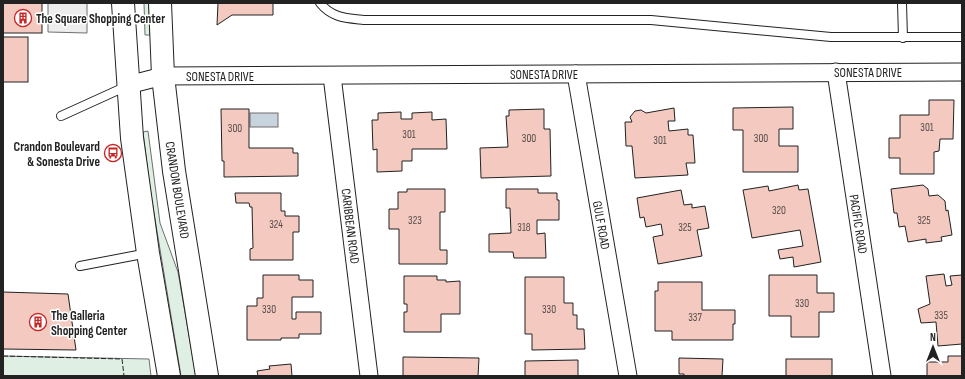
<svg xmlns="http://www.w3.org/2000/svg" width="965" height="379" font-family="'Sofia Sans Condensed',sans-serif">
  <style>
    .green { fill: #e0efe3; stroke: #6f6f6f }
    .parking { fill: #ededed; stroke: #6f6f6f }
    .water { fill: #c7d3dd; stroke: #6f6f6f }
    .building { fill: #f3c9c0; stroke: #222 }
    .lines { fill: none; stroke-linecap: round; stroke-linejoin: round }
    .service-casing { stroke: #222; stroke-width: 10 }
    .minor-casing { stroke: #222; stroke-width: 19 }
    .secondary-casing { stroke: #222; stroke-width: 24 }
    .service { stroke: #fff; stroke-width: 8 }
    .minor { stroke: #fff; stroke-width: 17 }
    .secondary { stroke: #fff; stroke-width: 22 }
    .fence { stroke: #222; stroke-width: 1; stroke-dasharray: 5 2; stroke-linecap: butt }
    .labels { text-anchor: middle; stroke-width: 3; stroke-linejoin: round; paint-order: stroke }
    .number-label { font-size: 11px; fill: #564c4a }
    .poi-label { font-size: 13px; font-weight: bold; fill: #222; stroke: #fff; text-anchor: start }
    .street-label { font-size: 13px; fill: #222; stroke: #fff }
  </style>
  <rect width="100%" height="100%" fill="#fff"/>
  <!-- green -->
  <g class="green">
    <polygon points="144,3 149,3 150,35 145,35"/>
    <polygon points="148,131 160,223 178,272 196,376 181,376 150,189 143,132"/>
    <polygon points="3,356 149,359 151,376 3,376"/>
  </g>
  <!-- parking -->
  <polygon class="parking" points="48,3 87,3 87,33 48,32"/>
  <!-- water -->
  <rect class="water" x="250" y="113" width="28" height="14"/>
  <!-- building -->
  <g class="building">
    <rect x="3" y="3" width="39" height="30"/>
    <polygon points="218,3 273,3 273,15 232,15 217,25"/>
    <rect x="3" y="37" width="25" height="45"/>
    <polygon points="929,100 954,100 953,139 940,139 939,151 934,152 934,174 900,174 900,158 889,158 889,138 900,138 900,115 929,115"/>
    <polygon points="793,107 793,129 779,129 779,146 798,146 798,172 743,172 743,130 733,130 733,108"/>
    <polygon points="674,108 675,121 668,121 669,131 688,129 688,135 693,135 695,163 686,163 688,175 635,178 632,146 626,146 625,122 632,122 630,117 635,111 641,110 646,113"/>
    <polygon points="221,109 249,109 249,148 293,148 293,153 298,153 298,176 224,177 224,161 222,161"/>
    <polygon points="544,109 544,129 550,129 551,176 481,178 480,148 508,147 506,116 509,116 509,110"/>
    <polygon points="401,112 401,119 412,119 412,113 432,112 432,120 446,119 447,149 412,149 412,161 402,161 402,171 377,172 377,149 373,150 372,120 378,120 378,113"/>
    <polygon points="798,185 799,190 808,189 821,262 794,267 793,257 780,259 778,250 803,246 800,230 752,238 743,190 768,186 769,191"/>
    <polygon points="923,185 928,189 929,196 938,195 945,201 946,211 948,210 952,235 941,237 942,241 926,243 926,239 908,242 905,226 899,227 897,213 894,213 891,189"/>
    <polygon points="407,189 445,189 445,212 440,212 440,250 447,250 447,264 399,264 399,229 389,229 389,209 398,209 398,192 407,192"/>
    <polygon points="506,189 538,189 538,193 557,193 557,200 559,200 559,220 537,220 537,234 545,233 546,258 514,258 513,252 489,252 489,234 511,233 510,208 506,208"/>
    <polygon points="681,190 684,205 692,204 692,208 705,206 709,228 697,230 702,256 658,264 653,237 663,235 661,224 646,227 644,217 640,218 637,198"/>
    <polygon points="235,193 281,193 281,211 285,211 285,216 299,216 299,232 293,232 293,260 250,260 250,249 253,248 252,207 250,207 249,203 236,203"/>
    <polygon points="944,274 946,286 952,285 950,276 962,275 962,344 938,346 936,322 921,323 918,309 930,304 926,276"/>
    <polygon points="263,275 299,275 299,280 313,280 313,297 292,297 292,319 296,319 296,312 321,312 321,334 299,334 299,338 281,338 281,340 247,340 247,306 257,306 257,298 263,298"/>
    <polygon points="769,275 817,275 817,293 834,293 834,312 819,312 819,337 791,337 791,316 769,316"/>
    <polygon points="404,276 437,276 437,280 446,280 446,282 460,281 460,314 441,314 441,332 404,332 404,312 407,312 407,304 404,304"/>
    <polygon points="525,277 564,277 564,303 573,303 573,315 577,315 577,329 584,329 585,349 532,350 532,334 525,334"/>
    <polygon points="658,282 702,282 702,310 735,310 735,324 733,324 733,340 672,340 672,331 655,331 655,291 658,291"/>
    <polygon points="3,292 68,294 76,350 3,349"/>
    <polygon points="948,356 962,356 962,376 927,376 927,362 948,362"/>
    <polygon points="403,357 479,358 478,376 403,376"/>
    <polygon points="679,358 723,359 722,376 684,376 684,374 679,374"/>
    <rect x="786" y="359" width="46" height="17"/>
    <polygon points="578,360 578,376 525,376 525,361"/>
    <polygon points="291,364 292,376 258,376 257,371 270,369 269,366"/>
  </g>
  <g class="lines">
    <!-- service casing -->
    <g class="service-casing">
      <g id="service">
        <path d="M320,3C332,18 346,18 364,20H651L831,37H962"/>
        <polyline points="902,3 903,38"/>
        <polyline points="61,116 127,86"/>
        <polyline points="80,266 148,253"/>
      </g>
    </g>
    <!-- minor casing -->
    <g class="minor-casing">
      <g id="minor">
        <polyline points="836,72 882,376"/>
        <polyline points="576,74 628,376"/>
        <polyline points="332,76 369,376"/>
        <polyline points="128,85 163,76 962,72"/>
      </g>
    </g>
    <!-- secondary casing -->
    <g class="secondary-casing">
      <g id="secondary">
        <polyline points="123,3 132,138 148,253 169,376"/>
        <polyline points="160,3 163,76 174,171 207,376"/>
      </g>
    </g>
    <!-- service -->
    <use href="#service" class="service"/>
    <!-- minor -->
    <use href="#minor" class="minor"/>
    <!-- secondary -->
    <use href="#secondary" class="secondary"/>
    <!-- fence -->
    <polyline class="fence" points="3,356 122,359 124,376"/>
  </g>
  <!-- icons -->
  <defs>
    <g id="building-ring" transform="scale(0.9)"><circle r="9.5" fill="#fff" stroke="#c62828" stroke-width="1.5"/><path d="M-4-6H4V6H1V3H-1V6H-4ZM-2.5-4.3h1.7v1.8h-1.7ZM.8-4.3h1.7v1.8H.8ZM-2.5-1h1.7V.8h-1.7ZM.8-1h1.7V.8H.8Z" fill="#c62828"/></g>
    <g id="bus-ring" transform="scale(0.9)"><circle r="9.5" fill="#fff" stroke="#c62828" stroke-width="1.5"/><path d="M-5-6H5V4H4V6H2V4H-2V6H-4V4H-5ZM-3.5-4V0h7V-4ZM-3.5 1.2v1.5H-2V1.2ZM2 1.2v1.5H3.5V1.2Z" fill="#c62828"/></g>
  </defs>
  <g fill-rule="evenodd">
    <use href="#building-ring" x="23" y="18"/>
    <use href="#bus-ring" x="113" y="153"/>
    <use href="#building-ring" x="38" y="322"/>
  </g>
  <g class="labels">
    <!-- number labels -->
    <g class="number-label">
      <text x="927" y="131">301</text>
      <text x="235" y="132">300</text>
      <text x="409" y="138">301</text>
      <text x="529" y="142">300</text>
      <text x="761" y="142">300</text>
      <text x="660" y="144">301</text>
      <text x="779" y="214">320</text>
      <text x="415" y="224">323</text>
      <text x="924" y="224">325</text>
      <text x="276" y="228">324</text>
      <text x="524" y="231">318</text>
      <text x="685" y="231">325</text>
      <text x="802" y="307">330</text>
      <text x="269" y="313">330</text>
      <text x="549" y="313">330</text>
      <text x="941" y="319">335</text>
      <text x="695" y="321">337</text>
    </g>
    <!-- poi labels -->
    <g class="poi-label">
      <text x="36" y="23">The Square Shopping Center</text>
      <text x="100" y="151" text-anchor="end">Crandon Boulevard<tspan x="100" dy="15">&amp; Sonesta Drive</tspan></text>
      <text x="51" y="320">The Galleria<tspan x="51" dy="15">Shopping Center</tspan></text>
    </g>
    <!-- street labels -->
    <g class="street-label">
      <text x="868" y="77">SONESTA DRIVE</text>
      <text x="544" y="79">SONESTA DRIVE</text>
      <text x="220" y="81">SONESTA DRIVE</text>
      <text transform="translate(178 190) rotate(81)" y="5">CRANDON BOULEVARD</text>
      <text transform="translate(859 224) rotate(81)" y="5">PACIFIC ROAD</text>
      <text transform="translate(602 225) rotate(80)" y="5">GULF ROAD</text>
      <text transform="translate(351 226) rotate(83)" y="5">CARIBBEAN ROAD</text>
    </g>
  </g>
  <!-- border -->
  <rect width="965" height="379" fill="none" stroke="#222222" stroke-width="8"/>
  <!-- north arrow -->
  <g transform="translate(933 347)" stroke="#ffffff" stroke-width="3" paint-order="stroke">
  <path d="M0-3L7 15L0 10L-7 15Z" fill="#222222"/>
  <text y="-6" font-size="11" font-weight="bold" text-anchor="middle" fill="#222222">N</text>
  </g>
</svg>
